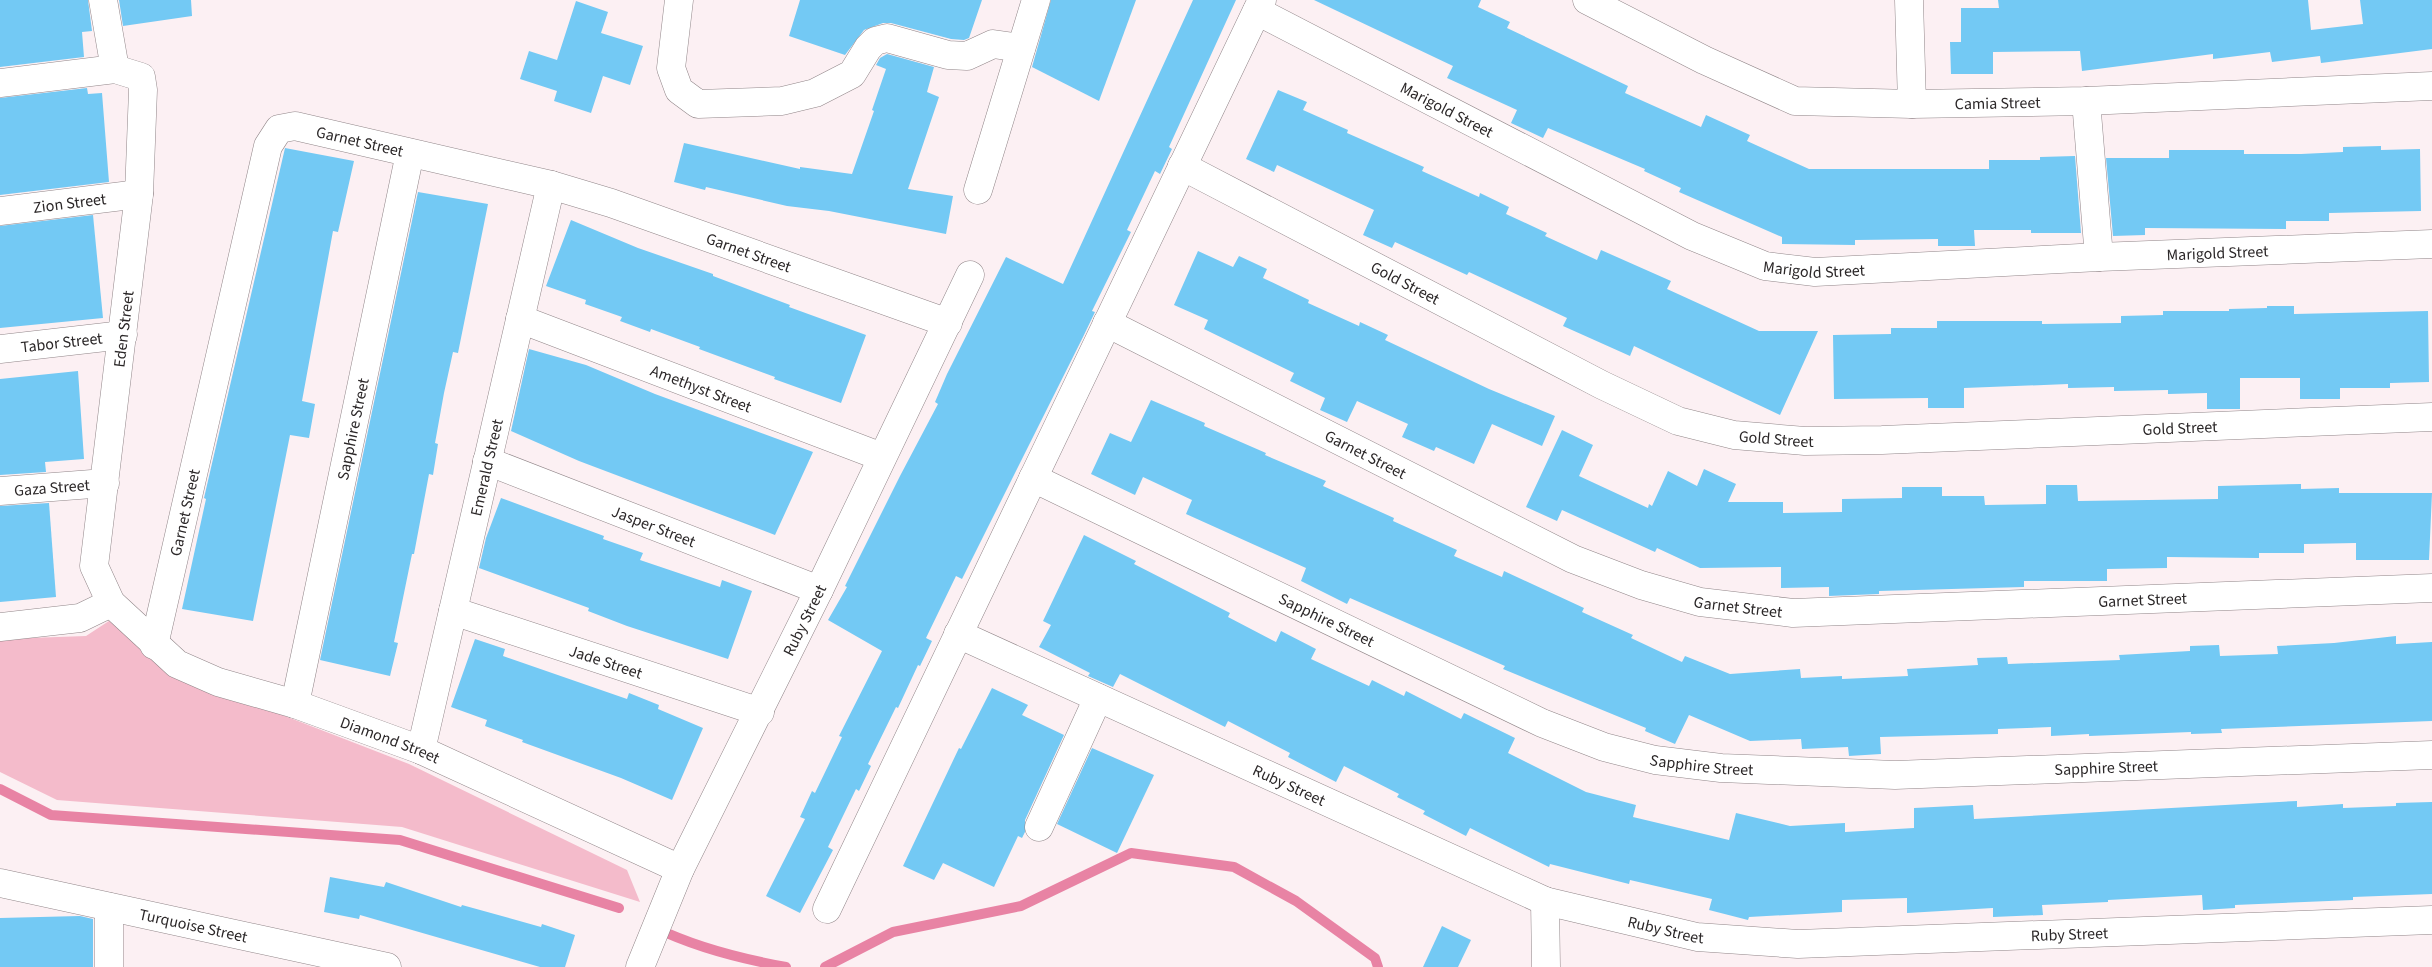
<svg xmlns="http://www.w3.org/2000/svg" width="2432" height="967" font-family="'Source Sans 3',sans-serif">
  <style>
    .green { fill: #f4bbcb }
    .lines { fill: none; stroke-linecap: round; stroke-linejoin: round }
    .stream { stroke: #e883a4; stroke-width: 10 }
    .building { fill: #73c9f4 }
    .minor-casing { stroke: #918689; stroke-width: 29 }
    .minor { stroke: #fff; stroke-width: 28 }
    .labels { text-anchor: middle; stroke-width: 4.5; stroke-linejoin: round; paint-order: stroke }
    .street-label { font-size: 16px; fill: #2b2728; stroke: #fff }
  </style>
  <rect width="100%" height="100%" fill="#fcf0f3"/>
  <!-- green -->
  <polygon class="green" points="112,619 179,675 409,764 627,870 640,902 402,827 57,800 0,772 0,639 86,636"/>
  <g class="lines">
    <!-- stream -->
    <g class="stream">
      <polyline points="0,789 51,815 400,840 619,908"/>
      <path d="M656,928C697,948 742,959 786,967"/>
      <polyline points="825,967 893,932 1021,906 1131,853 1234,867 1296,901 1375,958 1378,967"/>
    </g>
  </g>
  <!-- building -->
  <g class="building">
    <polygon points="0,0 88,0 92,31 82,32 84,57 0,67"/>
    <polygon points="119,0 191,0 192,16 123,26"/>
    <polygon points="800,0 982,0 969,38 964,40 951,39 891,23 883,23 864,30 845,55 789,36"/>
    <polygon points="1051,0 1136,0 1099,101 1032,67"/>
    <polygon points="1193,0 1236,0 1169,147 1172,149 1160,174 1155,171 1127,230 1131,232 1092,311 1095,312 1083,337 962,579 956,576 926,638 932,641 920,666 918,665 898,708 896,707 868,764 871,766 859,791 856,789 828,847 833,850 800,913 766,896 805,819 800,817 812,791 815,793 842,737 839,736 882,651 828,620 847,587 845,586 900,476 938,404 935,402 947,374 1006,257 1063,284"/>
    <polygon points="1314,0 1481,0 1478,7 1510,22 1507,28 1628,86 1625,93 1701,127 1706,115 1750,135 1747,141 1809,169 1989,169 1989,160 2040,160 2040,157 2075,156 2081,233 2031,233 2031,230 1974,230 1975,246 1938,246 1938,239 1855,240 1855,245 1782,244 1782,237 1679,192 1681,188 1644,171 1645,169 1548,128 1543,138 1511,123 1517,110 1447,78 1453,66"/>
    <polygon points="1998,0 2308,0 2311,30 2363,24 2360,0 2432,0 2432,49 2321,63 2320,56 2272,62 2270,52 2213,59 2213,54 2082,71 2080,51 1993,52 1993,74 1951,74 1950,42 1961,42 1961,8 1999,8"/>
    <polygon points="576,1 608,12 601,33 643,46 630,85 603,76 591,113 554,101 557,91 520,79 529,51 557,60"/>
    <polygon points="887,54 934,67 927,92 939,97 908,189 953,196 946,234 829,211 787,206 706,187 705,190 674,182 684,143 800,169 800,167 852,174 874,111 872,110 886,69 876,65 880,58"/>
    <polygon points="87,88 88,94 102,93 109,182 0,195 0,98"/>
    <polygon points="1278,90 1307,102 1303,110 1348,130 1347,133 1424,167 1422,171 1479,197 1480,193 1509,207 1506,214 1547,233 1545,236 1597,260 1601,250 1671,281 1667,289 1759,331 1818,331 1780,415 1634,346 1630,356 1563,326 1567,318 1469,272 1467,275 1395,242 1392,248 1363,235 1374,210 1277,165 1274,172 1246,159"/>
    <polygon points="2381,146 2381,150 2420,149 2421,211 2329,213 2329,221 2286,221 2286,229 2145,228 2145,235 2113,236 2106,158 2169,158 2169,150 2244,150 2244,154 2301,154 2343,152 2343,147"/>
    <polygon points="285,148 354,161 338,232 333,231 302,401 315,404 309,438 290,435 253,621 182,609 206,499 204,498"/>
    <polygon points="418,192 488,204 458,353 453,352 444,393 435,443 438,444 433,475 429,474 414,554 412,554 394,642 398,643 390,676 320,660"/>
    <polygon points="93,215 103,318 0,328 0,226"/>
    <polygon points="571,220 638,248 713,274 713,276 790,305 789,307 866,335 841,403 774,379 775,377 699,349 700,347 651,329 650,332 620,321 622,317 585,304 586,300 546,286"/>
    <polygon points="1198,251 1233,267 1239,256 1267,269 1263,278 1309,300 1308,303 1359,326 1360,322 1388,335 1385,340 1489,389 1555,416 1542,446 1492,424 1474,464 1436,447 1434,451 1402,437 1408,424 1357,401 1347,422 1320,410 1325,398 1290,381 1294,373 1204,329 1208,320 1174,305"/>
    <polygon points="2267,306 2294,306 2294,314 2428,311 2429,382 2390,383 2390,388 2340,388 2340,399 2300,399 2300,378 2240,378 2240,409 2207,409 2207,393 2168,394 2168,390 2114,391 2114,387 2068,388 2068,384 1964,388 1964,408 1928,408 1928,398 1834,399 1833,335 1891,334 1891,328 1937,328 1937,321 2042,321 2042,324 2121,323 2121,316 2163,315 2163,311 2229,311 2229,309 2267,308"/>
    <polygon points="529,349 586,365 655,394 813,452 775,535 579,461 511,431"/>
    <polygon points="78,371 84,459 45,462 46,472 0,475 0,379"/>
    <polygon points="1151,400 1205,423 1204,426 1266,453 1265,455 1326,481 1323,486 1394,518 1393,521 1457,550 1454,556 1502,577 1504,571 1584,608 1582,612 1633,635 1631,638 1682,662 1685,656 1730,674 1800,669 1801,678 1842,676 1842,679 1908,676 1907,669 1978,665 1977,658 2007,657 2008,664 2120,660 2119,655 2190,651 2190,646 2219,645 2220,656 2278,654 2277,646 2334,643 2396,636 2396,644 2432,642 2432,721 2221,729 2222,733 2191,734 2191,732 2089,736 2089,734 2051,736 2051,727 1998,729 1998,734 1880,737 1881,754 1849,756 1848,747 1802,749 1801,739 1750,741 1689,715 1675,744 1645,731 1646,728 1503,669 1505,666 1350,598 1347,604 1301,581 1306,568 1186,514 1192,500 1143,477 1135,495 1091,474 1110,433 1131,442"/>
    <polygon points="1562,430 1593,445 1579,476 1648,508 1649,504 1652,506 1668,471 1697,486 1704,469 1736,484 1728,502 1783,502 1783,513 1842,512 1842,499 1902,498 1902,487 1942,487 1942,496 1984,496 1985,505 2046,504 2046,485 2077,485 2078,501 2218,499 2218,486 2301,484 2301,489 2339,488 2339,493 2432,493 2429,560 2356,560 2356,543 2304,544 2304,553 2259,553 2259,558 2167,557 2167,568 2107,569 2107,581 2024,581 2024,587 1879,591 1879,594 1829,596 1829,587 1781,588 1781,567 1700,568 1657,548 1655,552 1562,510 1557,521 1526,507"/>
    <polygon points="501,498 604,536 603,539 643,553 640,560 720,587 722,580 752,591 728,659 627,626 588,611 589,608 479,568 486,538"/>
    <polygon points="49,503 56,597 0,602 0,506"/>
    <polygon points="1084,535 1136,561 1134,564 1230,613 1228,617 1276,642 1281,631 1316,649 1311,659 1369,686 1372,680 1404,696 1406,691 1461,719 1464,713 1515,738 1508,753 1586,792 1636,805 1633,817 1729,840 1736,813 1790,826 1845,823 1845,832 1914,828 1914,808 1973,805 1974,819 2297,801 2297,807 2343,804 2343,808 2396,806 2396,803 2432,802 2432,894 2353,897 2353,900 2235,905 2235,908 2203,910 2202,895 2108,900 2108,902 2042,905 2043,915 1993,917 1993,908 1907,913 1907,898 1842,900 1842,912 1749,917 1748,920 1709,910 1712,899 1630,880 1629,884 1550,864 1549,867 1470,828 1466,836 1423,814 1425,811 1397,797 1399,794 1344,766 1336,782 1288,757 1290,753 1228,721 1225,727 1120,674 1113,687 1088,676 1090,673 1039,647 1051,625 1043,621"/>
    <polygon points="475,639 505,649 503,656 627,699 629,693 659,705 658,709 703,728 672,800 621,778 522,742 523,740 485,726 487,720 451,707"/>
    <polygon points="992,688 1028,705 1022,715 1064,735 1025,820 1025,832 1022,838 1018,836 994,887 943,863 934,880 903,866 959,748 961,749"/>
    <polygon points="1092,748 1154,775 1117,853 1057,824"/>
    <polygon points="330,877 384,887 386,882 461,907 462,905 541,927 542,924 575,935 565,967 540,967 360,915 359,919 324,912"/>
    <polygon points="80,916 93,919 93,967 0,967 0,918"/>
    <polygon points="1442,926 1471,940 1458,967 1423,967"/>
  </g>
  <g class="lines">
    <!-- minor casing -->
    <g class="minor-casing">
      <g id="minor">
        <polyline points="103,0 115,69"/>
        <polyline points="679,0 671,68 679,90 698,104 782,101 815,93 852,74 868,48 875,41 887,38 948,55 967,56 993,44 1021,48"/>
        <path id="s1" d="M1587,0L1704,60L1795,101L1912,104L2086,101L2432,86"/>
        <polyline points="1909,0 1912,104"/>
        <path id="s2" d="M1257,11L1692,236L1765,266L1815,272L2099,257L2432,244"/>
        <path id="s3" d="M0,83L115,69L141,77L143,90L139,194L94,566L111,603L177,664L218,682L295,704L421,750L680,869"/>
        <polyline points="2086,101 2099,257"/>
        <path id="s4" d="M1182,166L1602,385L1678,421L1734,435L1805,441L1882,440L2432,417"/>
        <polyline points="978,190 1036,0"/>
        <path id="s5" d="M0,211L139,194"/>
        <path id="s6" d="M520,319L882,457"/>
        <path id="s7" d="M1107,323L1573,559L1641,585L1700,602L1793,613L2432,588"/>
        <path id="s8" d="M0,349L123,335"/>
        <path id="s9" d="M487,461L819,590"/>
        <path id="s10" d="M1033,478L1542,723L1604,747L1655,760L1721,768L1895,775L2432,755"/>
        <path id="s11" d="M0,491L105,483"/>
        <path id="s12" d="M453,611L760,712"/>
        <polyline points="0,627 80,618 111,603"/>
        <path id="s13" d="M958,634L1545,901L1697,937L1798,944L2432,920"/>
        <path id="s14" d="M154,645L268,146L279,129L295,126L551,185L611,203L948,323"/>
        <path id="s15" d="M295,704L410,153"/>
        <path id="s16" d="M421,750L551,185"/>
        <polyline points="1039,827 1098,698"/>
        <path id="s17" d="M0,883L387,967"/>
        <polyline points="1545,901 1546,967"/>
        <polyline points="109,907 109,967"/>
        <polyline points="827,909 1262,0"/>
        <path id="s18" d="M640,967L680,869L819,590L970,275"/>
      </g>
    </g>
    <!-- minor -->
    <use href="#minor" class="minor"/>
  </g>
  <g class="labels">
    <!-- street labels -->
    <g class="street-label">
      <text dy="6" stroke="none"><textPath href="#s1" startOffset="434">Camia Street</textPath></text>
      <text dy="6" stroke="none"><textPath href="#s2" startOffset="214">Marigold Street</textPath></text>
      <text dy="6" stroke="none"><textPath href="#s14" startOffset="615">Garnet Street</textPath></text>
      <text dy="6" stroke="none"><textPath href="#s5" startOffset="70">Zion Street</textPath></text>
      <text dy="6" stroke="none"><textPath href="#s14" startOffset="1020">Garnet Street</textPath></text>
      <text dy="6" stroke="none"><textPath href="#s2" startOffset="1022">Marigold Street</textPath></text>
      <text dy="6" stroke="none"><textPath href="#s2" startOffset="618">Marigold Street</textPath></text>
      <text dy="6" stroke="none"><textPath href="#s4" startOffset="252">Gold Street</textPath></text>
      <text transform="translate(123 329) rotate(-83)" y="6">Eden Street</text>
      <text dy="6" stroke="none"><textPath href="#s8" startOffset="62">Tabor Street</textPath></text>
      <text dy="6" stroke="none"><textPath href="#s6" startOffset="194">Amethyst Street</textPath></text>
      <text dy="6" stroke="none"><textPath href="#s4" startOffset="1062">Gold Street</textPath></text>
      <text dy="6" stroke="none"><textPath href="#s15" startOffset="281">Sapphire Street</textPath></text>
      <text dy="6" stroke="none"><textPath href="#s4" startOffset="658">Gold Street</textPath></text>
      <text dy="6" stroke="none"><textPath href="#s7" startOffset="290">Garnet Street</textPath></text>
      <text dy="6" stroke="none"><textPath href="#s16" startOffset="290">Emerald Street</textPath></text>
      <text dy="6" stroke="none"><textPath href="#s11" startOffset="52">Gaza Street</textPath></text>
      <text dy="6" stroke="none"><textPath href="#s14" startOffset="136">Garnet Street</textPath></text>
      <text dy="6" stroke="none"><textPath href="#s9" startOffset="179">Jasper Street</textPath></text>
      <text dy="6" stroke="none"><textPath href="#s7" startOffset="1100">Garnet Street</textPath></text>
      <text dy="6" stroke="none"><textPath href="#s7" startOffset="695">Garnet Street</textPath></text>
      <text dy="6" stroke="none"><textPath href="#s18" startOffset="384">Ruby Street</textPath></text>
      <text dy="6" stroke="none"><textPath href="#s10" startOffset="326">Sapphire Street</textPath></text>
      <text dy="6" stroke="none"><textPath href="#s12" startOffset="161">Jade Street</textPath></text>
      <text dy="6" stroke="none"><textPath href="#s3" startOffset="992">Diamond Street</textPath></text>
      <text dy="6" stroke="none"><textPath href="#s10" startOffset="731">Sapphire Street</textPath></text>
      <text dy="6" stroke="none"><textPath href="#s10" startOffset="1136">Sapphire Street</textPath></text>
      <text dy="6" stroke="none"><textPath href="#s13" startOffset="364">Ruby Street</textPath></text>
      <text dy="6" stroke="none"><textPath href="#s17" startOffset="198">Turquoise Street</textPath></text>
      <text dy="6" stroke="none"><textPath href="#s13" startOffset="769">Ruby Street</textPath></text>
      <text dy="6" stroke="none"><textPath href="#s13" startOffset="1174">Ruby Street</textPath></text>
    </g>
  </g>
</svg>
